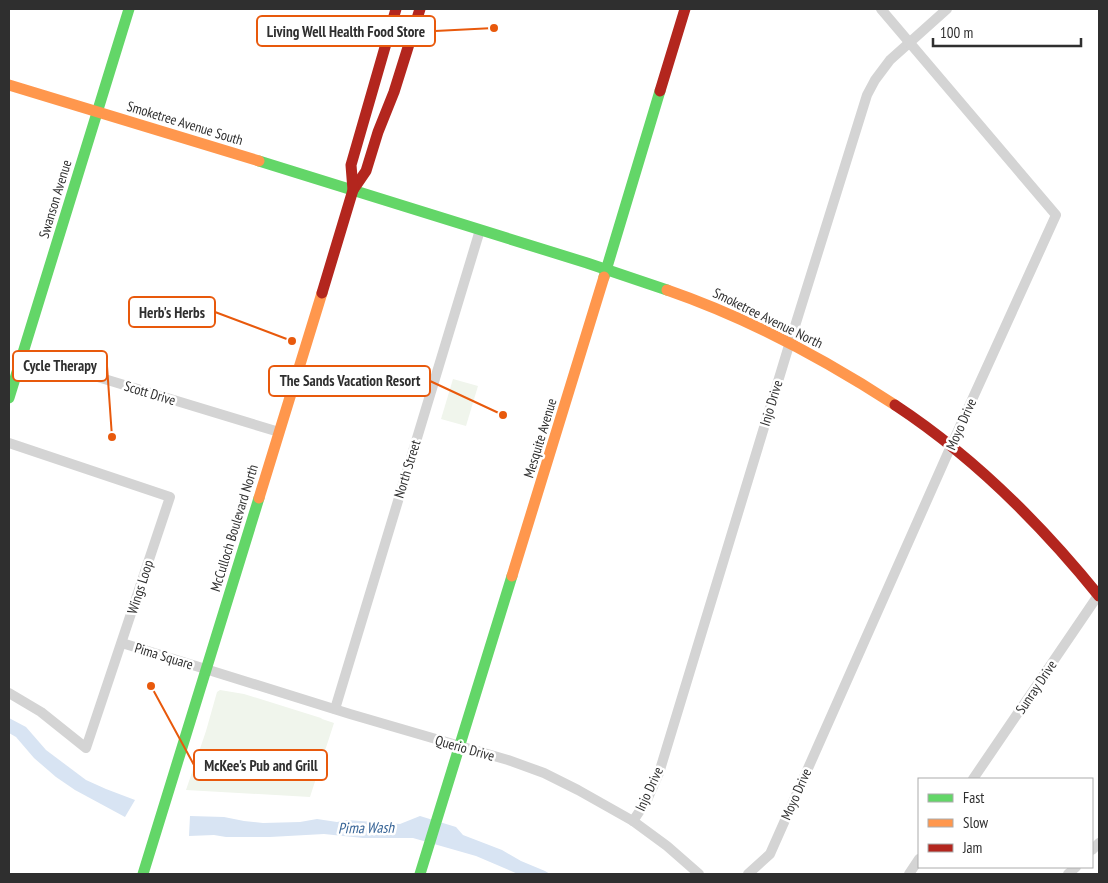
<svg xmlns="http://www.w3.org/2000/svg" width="1108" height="883" font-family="'PT Sans Narrow',sans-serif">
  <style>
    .green { fill: #f0f5ec }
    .water { fill: #d8e4f3 }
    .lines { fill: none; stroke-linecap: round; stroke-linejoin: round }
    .street { stroke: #d4d4d4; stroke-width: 10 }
    .fast { stroke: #63d668; stroke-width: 11 }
    .slow { stroke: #ff974d; stroke-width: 11 }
    .jam { stroke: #b3261e; stroke-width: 11 }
    .labels { text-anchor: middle; stroke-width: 5; stroke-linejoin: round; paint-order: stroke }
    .street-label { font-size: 14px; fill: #2f2f2f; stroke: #fff }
    .water-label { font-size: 15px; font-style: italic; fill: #376496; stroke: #fff }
    .leader { fill: none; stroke: #e8590c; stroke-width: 2 }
    .callout-dot { fill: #e8590c; stroke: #fff; stroke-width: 2 }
    .callout { fill: #fff; stroke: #e8590c; stroke-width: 2 }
    .callout-label { font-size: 15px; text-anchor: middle; font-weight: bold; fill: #2f2f2f }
  </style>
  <rect width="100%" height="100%" fill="#fff"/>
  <!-- green -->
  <g class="green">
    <polygon points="453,379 478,386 466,426 441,419"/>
    <polygon points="220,690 244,694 321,718 322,719 334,723 310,797 186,790 206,731 217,692"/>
  </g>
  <!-- water -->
  <g class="water">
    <polygon points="9,718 26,727 46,750 86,780 106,789 135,800 125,817 75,790 56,777 34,758 16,737 9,733"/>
    <polygon points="190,816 224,817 244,821 263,823 300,822 317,819 337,822 347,820 400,824 420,816 456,827 463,835 502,850 521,861 545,871 550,874 518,874 476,856 413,838 363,838 324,834 270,837 226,837 214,835 189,836"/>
  </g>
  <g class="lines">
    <!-- street -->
    <g class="street">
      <polyline points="22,354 279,432"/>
      <polyline points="9,443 170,497 86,748 41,712 9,693"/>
      <polyline points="122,643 350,714 508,760 544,773 578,790 633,821 667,846 699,874"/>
      <polyline points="335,709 480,230"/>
      <polyline points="973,779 1099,594"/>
      <polyline points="633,821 647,800 659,773 790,342 867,95 875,80 890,60 947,9"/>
      <polyline points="1092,850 1099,843"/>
      <polyline points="748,874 770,854 951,446 1056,215 881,9"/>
      <polyline points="909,874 919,859"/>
      <polyline points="1068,874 1076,867"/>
    </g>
    <!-- fast -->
    <g class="fast">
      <polyline points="259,161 587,263 667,290"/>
      <polyline points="604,277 660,91"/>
      <polyline points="9,398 129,9"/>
      <polyline points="143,874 259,498"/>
      <polyline points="420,874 512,576"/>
    </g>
    <!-- slow -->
    <g class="slow">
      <polyline points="9,85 259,161"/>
      <path d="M667,290C748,318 823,358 895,405"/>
      <polyline points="259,498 322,293"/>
      <polyline points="512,576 604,277"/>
    </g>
    <!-- jam -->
    <g class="jam">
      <polyline points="660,91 685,9"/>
      <polyline points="353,190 366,171 378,132 394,92 420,9"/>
      <polyline points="322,293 353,190 351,165 396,9"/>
      <path d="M895,405C974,457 1040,523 1099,596"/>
    </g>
  </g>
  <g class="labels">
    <!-- street labels -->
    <g class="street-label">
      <text transform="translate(185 123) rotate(17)" y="5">Smoketree Avenue South</text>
      <text transform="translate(55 199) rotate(-73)" y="5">Swanson Avenue</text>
      <text transform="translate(768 318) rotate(26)" y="5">Smoketree Avenue North</text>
      <text transform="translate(150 393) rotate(17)" y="5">Scott Drive</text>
      <text transform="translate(771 403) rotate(-73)" y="5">Injo Drive</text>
      <text transform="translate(961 424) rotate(-66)" y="5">Moyo Drive</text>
      <text transform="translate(540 438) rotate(-73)" y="5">Mesquite Avenue</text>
      <text transform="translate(407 469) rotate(-73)" y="5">North Street</text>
      <text transform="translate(234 528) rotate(-73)" y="5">McCulloch Boulevard North</text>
      <text transform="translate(140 587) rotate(-72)" y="5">Wings Loop</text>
      <text transform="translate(164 656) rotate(17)" y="5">Pima Square</text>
      <text transform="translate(1036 687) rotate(-56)" y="5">Sunray Drive</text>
      <text transform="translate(465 748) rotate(16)" y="5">Querio Drive</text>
      <text transform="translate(649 789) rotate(-65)" y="5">Injo Drive</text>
      <text transform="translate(796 794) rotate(-66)" y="5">Moyo Drive</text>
    </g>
    <!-- water labels -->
    <g class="water-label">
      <text transform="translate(366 828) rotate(-1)" y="5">Pima Wash</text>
    </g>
  </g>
  <!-- callouts -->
  <path class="leader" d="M494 28L435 31M292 341L215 312M112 437L107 366M503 415L430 381M151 686L194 765"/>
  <g class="callout-dot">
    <circle cx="494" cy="28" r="5"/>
    <circle cx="292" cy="341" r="5"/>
    <circle cx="112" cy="437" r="5"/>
    <circle cx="503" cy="415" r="5"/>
    <circle cx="151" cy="686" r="5"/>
  </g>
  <g class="callout">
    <rect x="257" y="16" width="178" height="30" rx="5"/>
    <rect x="129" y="297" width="86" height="30" rx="5"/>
    <rect x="13" y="351" width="94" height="30" rx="5"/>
    <rect x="269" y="366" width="161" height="30" rx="5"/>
    <rect x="194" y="750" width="133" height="30" rx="5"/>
  </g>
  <g class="callout-label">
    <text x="346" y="37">Living Well Health Food Store</text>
    <text x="172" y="318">Herb's Herbs</text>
    <text x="60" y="371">Cycle Therapy</text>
    <text x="350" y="386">The Sands Vacation Resort</text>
    <text x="261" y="771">McKee's Pub and Grill</text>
  </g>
  <!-- border -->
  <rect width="1108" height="883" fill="none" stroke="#2f2f2f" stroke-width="20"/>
  <!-- legend -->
  <rect x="918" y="778" width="175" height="90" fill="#ffffff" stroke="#acacac"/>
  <rect x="928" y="794" width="25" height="8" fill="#63d668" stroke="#acacac"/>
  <text x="963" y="803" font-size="15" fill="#2f2f2f">Fast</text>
  <rect x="928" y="819" width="25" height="8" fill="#ff974d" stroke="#acacac"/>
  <text x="963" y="828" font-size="15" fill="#2f2f2f">Slow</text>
  <rect x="928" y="844" width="25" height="8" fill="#b3261e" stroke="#acacac"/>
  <text x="963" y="853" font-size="15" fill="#2f2f2f">Jam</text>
  <!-- scale -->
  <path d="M933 38v8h148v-8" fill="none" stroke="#2f2f2f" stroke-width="2.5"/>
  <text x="940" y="38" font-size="15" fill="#2f2f2f" stroke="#ffffff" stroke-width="4" paint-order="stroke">100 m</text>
</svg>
